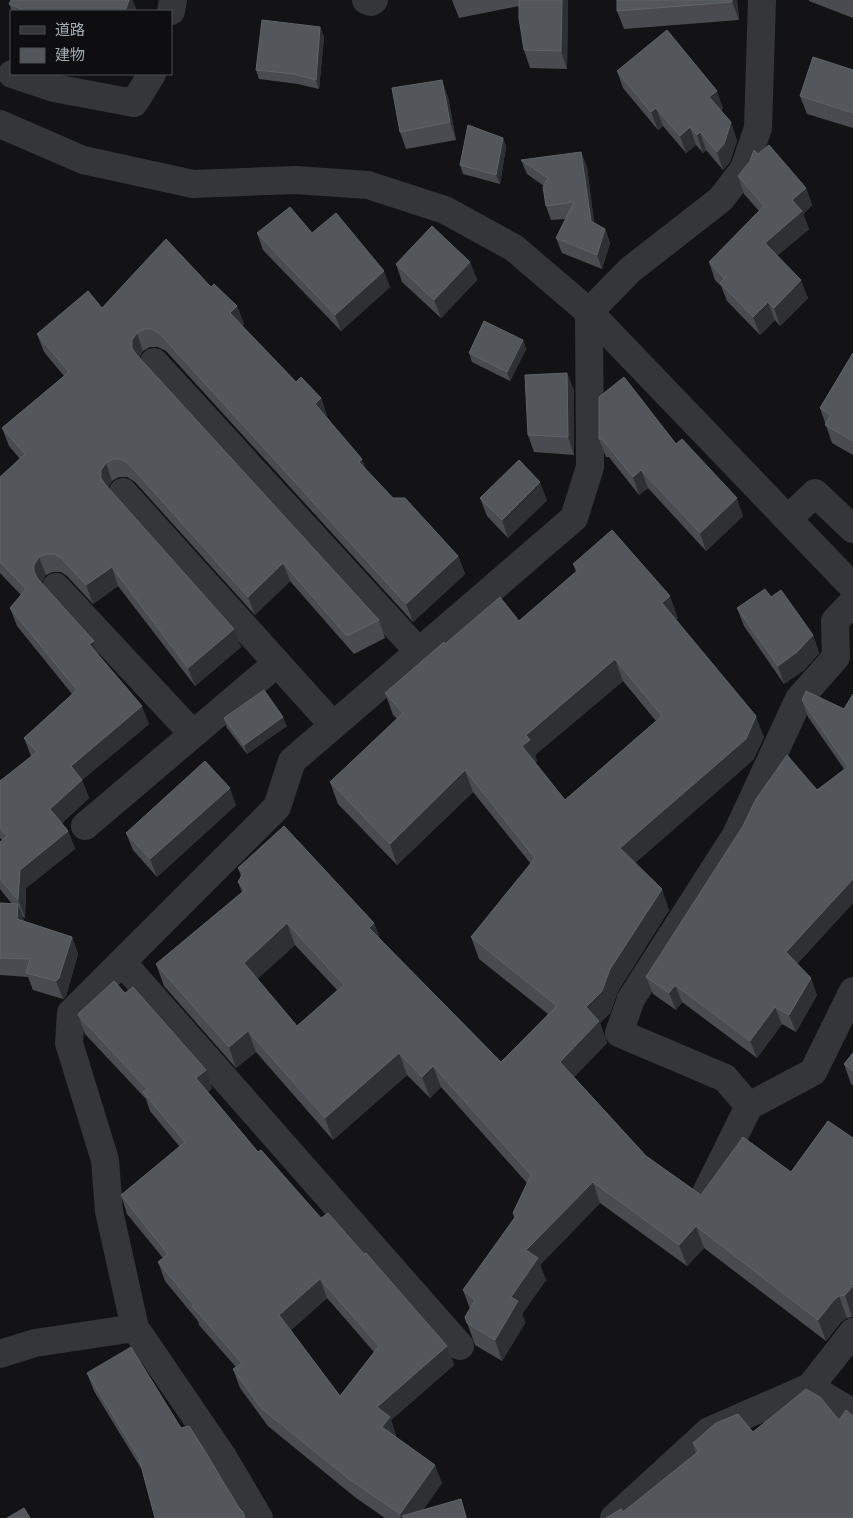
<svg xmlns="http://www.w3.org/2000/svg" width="853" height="1518" font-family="Rubik,'Noto Sans JP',sans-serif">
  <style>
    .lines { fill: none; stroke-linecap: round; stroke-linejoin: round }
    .minor { stroke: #34363a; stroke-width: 28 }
    .tertiary { stroke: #34363a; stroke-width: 28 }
    .wall { fill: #494b50; fill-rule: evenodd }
    .shaded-wall { fill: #2f3034 }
    .building { fill: #53565b; stroke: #5f6469; fill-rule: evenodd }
  </style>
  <rect width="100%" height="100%" fill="#131315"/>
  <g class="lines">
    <!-- minor -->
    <g class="minor">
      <polyline points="366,0 371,2 374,0"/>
      <polyline points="171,11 173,0"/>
      <polyline points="12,74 54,88 134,103 152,74"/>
      <polyline points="154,362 419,652"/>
      <polyline points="123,492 333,725"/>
      <polyline points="788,519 815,493 853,529"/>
      <polyline points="56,587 193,734"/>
      <polyline points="85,826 277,663"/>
      <polyline points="122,962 460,1346"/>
      <polyline points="749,1106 813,1072 853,991"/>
      <polyline points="706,1193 749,1106 725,1078 619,1033 631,999 736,835 799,699 836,657 835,621 853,602"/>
      <polyline points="0,1354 35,1343 135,1328"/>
      <polyline points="810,1387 853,1413"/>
      <polyline points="259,1518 223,1457 135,1328 109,1211 105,1160 69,1043 71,1013 277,807 292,761 574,518 590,467 589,312 630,270 721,199 744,169 758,128 762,0"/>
      <polyline points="614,1518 709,1431 810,1387 853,1332"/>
    </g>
    <!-- tertiary -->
    <polyline class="tertiary" points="0,124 83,160 193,184 295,180 368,185 445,210 514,248 589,312 853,587"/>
  </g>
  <!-- wall -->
  <g class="wall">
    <polygon points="129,0 132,0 137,11 12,11 9,4"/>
    <polygon points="452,0 568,0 567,69 530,68 524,50 519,6 459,18"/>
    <polygon points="737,0 739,20 624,29 617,11"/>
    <polygon points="809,0 853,0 853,18 809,1"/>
    <polygon points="320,27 324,37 319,89 298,84 259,79 256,70"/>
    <polygon points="853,70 853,128 807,114 800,96"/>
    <polygon points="617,71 723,108 721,111 737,140 730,162 723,170 706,150 703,153 696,145 686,153 663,126 658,130 623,88"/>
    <polygon points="448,97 456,140 406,149 400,132"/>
    <polygon points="503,138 506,147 500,184 463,174 460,165"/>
    <polygon points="581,152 587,167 594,223 605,229 610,243 602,269 562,253 556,238 566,219 551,220 546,206 544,186 527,174 521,160"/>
    <polygon points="758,154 806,188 812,205 803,214 809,229 777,256 808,298 780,326 775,320 760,335 727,301 721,286 715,280 709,262 759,211 744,194 738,176"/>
    <polygon points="257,233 312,233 390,287 341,331 263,250"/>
    <polygon points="470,262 477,280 441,318 402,282 396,264"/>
    <polygon points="211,287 237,306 244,324 242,326 296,382 321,398 327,416 327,417 366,470 393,498 458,556 465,574 413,622 166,351 158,347 150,347 143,351 139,358 379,620 385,638 354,654 290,581 255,615 135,482 127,477 119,477 112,481 108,488 241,647 195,686 118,586 93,604 67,576 61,572 53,572 46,575 41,583 94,641 99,656 149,724 82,780 89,798 62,823 68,831 75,849 26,888 25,918 22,916 24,921 72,937 78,954 66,996 63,999 33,990 28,977 0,975 0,903 12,904 0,889 0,842 2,840 0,838 0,781 31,756 24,738 72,694 17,626 10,608 21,595 0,573 0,477 20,459 9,446 2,428 64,376 44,352 37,334 102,308"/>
    <polygon points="523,340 526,349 510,381 472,362 469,353"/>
    <polygon points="853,353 853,455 832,443 820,408"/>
    <polygon points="567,373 574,391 574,455 534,452 528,435"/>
    <polygon points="599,439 676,444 743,516 706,551 648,488 639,495 609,457 606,457"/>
    <polygon points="480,498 547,500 508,538 487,516"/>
    <path d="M573,564L678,618L676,619L764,737L753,760L635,863L669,910L618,991L610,1013L600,1023L607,1043L574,1077L646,1156L701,1195L791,1172L828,1121L852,1317L847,1318L841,1322L826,1341L704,1248L687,1266L600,1203L540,1265L546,1280L522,1314L525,1323L502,1361L475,1345L465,1317L470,1309L463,1290L514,1218L513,1213L527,1183L441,1087L430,1098L407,1075L333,1140L256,1052L236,1068L164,986L156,964L242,892L238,882L241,876L238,868L374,923L380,939L501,1062L548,1014L479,959L471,937L531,864L473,792L397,865L338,804L330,782L397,719L393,715L385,693L445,644L519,621L576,572ZM623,681L656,721L565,800L535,763L537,761L535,755ZM295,945L337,990L297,1026L257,979Z"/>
    <polygon points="737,608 813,635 819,653 804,670 784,684 744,626"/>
    <polygon points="853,694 853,903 797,964 817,995 796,1032 782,1024 757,1058 682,1002 676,1010 653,994 646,977 817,790 844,769 808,717 802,700 844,709"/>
    <polygon points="224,718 287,726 247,754 227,728"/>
    <polygon points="236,805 157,877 133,850 126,833"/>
    <path d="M78,1015L212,1088L208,1092L258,1152L321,1218L364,1254L447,1346L454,1365L391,1420L396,1436V1437L442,1483L423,1510L461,1499L467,1518H385L356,1498L268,1426L240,1388L233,1369L236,1367L199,1325L198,1321L165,1281L158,1262L163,1258L127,1214L121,1195L180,1147L150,1111L146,1099L85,1034ZM327,1298L374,1352L340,1396L291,1330Z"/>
    <polygon points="853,1053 853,1085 851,1084 844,1064"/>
    <polygon points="87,1373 181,1428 239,1508 243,1512 245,1518 155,1518 142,1470 94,1391"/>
    <polygon points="839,1420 623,1512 696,1454 693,1443 753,1432"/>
  </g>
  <!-- shaded-wall -->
  <g class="shaded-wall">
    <polygon points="129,0 132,0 137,11 125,11"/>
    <polygon points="562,0 568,0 568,4 567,69 561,51"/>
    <polygon points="732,0 737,0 739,20 732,2"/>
    <polygon points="320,27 324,37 319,89 316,80"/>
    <polygon points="442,80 448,97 456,140 450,122"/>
    <polygon points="717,91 723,108 716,115 709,97"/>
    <polygon points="656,108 663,126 658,130 651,112"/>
    <polygon points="731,122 737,140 730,162 723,170 717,152"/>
    <polygon points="690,127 696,145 686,153 680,136"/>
    <polygon points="700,132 706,150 703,153 697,135"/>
    <polygon points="503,138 506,147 500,184 496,175"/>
    <polygon points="581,152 587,167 596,236 591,221"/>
    <polygon points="806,188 812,205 803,214 809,229 771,261 765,243 792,200"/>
    <polygon points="605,229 610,243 602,269 597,255"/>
    <polygon points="470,262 477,280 441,318 434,300"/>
    <polygon points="384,271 390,287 341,331 335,315"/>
    <polygon points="801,280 808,298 780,326 774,308"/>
    <polygon points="768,302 775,320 760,335 753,317"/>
    <polygon points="237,306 244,324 236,331 230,313"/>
    <polygon points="137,333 143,351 139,358 139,366 132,348 132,340"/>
    <polygon points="523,340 526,349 510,381 507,372"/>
    <polygon points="567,373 574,391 574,455 568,437"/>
    <polygon points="321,398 327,416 322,422 315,404"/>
    <polygon points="362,459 369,477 359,462"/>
    <polygon points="106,463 112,481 108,488 108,496 101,478 101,470"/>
    <polygon points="641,470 648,488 639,495 633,477"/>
    <polygon points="540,482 547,500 508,538 502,520"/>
    <polygon points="737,498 743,516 706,551 700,533"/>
    <polygon points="458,556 465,574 413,622 406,604"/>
    <polygon points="39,557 46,575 41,583 41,590 34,572 34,565"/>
    <polygon points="283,563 290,581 255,615 248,597"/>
    <polygon points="112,567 118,586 93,604 86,585"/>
    <polygon points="670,596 678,618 670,624 662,603"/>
    <polygon points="234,629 241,647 195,686 188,668"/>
    <polygon points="813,635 819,653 804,670 784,684 778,666"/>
    <polygon points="94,641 100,659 89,644"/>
    <polygon points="615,659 623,681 535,755 537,761 530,768 522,746 526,735"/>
    <polygon points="142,706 149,724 82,780 89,798 57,827 50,809 71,766"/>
    <polygon points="756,716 764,737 753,760 628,869 620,848"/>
    <polygon points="283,717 287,726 247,754 244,745"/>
    <polygon points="465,770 473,792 397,865 390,844"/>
    <polygon points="230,788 236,805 157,877 150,859"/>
    <polygon points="68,831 75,849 26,888 25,918 18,900 20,870"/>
    <polygon points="853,879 853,903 792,969 786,952"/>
    <polygon points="662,889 669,910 618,991 610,1013 600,1023 607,1043 568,1083 560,1062 586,1007"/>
    <polygon points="18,904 25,922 17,919"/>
    <polygon points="287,923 295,945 252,984 244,963"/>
    <polygon points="374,923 382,945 369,928"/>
    <polygon points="72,937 78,954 66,996 63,999 56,981"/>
    <polygon points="811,978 817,995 796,1032 789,1015"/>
    <polygon points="675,985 682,1002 676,1010 669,993"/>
    <polygon points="775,1007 782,1024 757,1058 750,1041"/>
    <polygon points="248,1031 256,1052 236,1068 229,1047"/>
    <polygon points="399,1053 407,1075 333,1140 325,1118"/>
    <polygon points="433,1066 441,1087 430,1098 422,1077"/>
    <polygon points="206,1070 212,1088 203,1097 196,1078"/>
    <polygon points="593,1182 600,1203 540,1265 546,1280 522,1314 525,1323 502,1361 495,1340 511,1297 526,1250"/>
    <polygon points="696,1226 704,1248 687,1266 679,1245"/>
    <polygon points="320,1279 327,1298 286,1334 279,1315"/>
    <polygon points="853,1286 853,1316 852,1317 845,1295"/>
    <polygon points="839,1296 847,1318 841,1322 826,1341 818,1320 833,1301"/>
    <polygon points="447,1346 454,1365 391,1420 396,1436 389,1446 382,1427 377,1407"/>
    <polygon points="435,1465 442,1483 417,1518 402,1516 403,1518 401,1518 400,1514"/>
  </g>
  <!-- building -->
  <g class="building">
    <polygon points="11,0 129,0 125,11 27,11 9,4"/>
    <polygon points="519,0 562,0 561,51 524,50 519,18"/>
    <polygon points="617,0 732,0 732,2 617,11"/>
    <polygon points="262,20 320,27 316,80 294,74 256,70"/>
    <polygon points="667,30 717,91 709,97 731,122 724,144 717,152 700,132 697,135 690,127 680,136 656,108 651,112 617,71"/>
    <polygon points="813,57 853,70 853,113 800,96"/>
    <polygon points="442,80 450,122 400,132 392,88"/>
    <polygon points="468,125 503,138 496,175 460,165"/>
    <polygon points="769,145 806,188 792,200 802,211 765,243 801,280 774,308 768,302 753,317 720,283 727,276 724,278 709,262 764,206 738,176 750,161 754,150 758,154"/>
    <polygon points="581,152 591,221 605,229 597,255 556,238 574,202 546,206 543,187 548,178 521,160"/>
    <polygon points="290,207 312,233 336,213 384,271 335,315 257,233"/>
    <polygon points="432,226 470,262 434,300 396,264"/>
    <polygon points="166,239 211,287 214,284 237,306 230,313 296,382 301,377 321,398 315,404 362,459 359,462 393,498 405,498 458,556 406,604 159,333 152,329 144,329 137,333 132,340 132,348 136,354 379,620 347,636 283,563 248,597 128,463 121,459 113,459 106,463 101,470 101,478 105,484 234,629 188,668 112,567 86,585 61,558 54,554 46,554 39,557 34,565 34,572 38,579 94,641 89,644 142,706 71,766 82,780 50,809 68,831 20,870 18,900 0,879 0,842 7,836 0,828 0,781 37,752 24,738 77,690 10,608 26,589 0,562 0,477 25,454 2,428 69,372 37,334 88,291 102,308"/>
    <polygon points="484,321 523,340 507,372 469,353"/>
    <polygon points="853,353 853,441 825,425 831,415 820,408"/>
    <polygon points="567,373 568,437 528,435 525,375"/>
    <polygon points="624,377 676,444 682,439 737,498 700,533 641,470 633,477 602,439 599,439 599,397"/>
    <polygon points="519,460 540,482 502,520 480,498"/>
    <path d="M612,530L670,596L662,603L756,716L746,739L620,848L662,889L610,969L602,991L586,1007L599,1021L560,1062L646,1156L701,1195L743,1137L791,1172L828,1121L853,1138V1286L845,1295L839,1296L833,1301L818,1320L696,1226L679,1245L593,1182L526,1250L538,1258L511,1297L518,1301L495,1340L467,1323L465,1317L475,1300L463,1290L516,1216L513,1213L531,1175L433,1066L422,1077L399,1053L325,1118L248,1031L229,1047L156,964L245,890L238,882L243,873L238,868L284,826L374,923L369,928L501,1062L557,1006L471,937L535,858L465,770L390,844L330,782L403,713L385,693L444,642L445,644L500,597L519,621L578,570L573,564ZM615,659L662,716L565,800L522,746L530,740L526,735ZM287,923L344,985L297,1026L244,963Z"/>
    <polygon points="765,589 771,597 781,590 813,635 797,652 778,666 737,608"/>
    <polygon points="264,690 283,717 244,745 224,718"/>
    <polygon points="806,691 844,709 853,694 853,879 786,952 811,978 789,1015 775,1007 750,1041 675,985 669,993 646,977 743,826 756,799 787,755 817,790 848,767 802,700"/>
    <polygon points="205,761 230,788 150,859 126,833"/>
    <polygon points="0,903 18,904 17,919 72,937 59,978 56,981 26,973 30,959 0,958"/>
    <path d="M114,981L125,993L133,987L206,1070L196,1078L258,1152L261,1150L321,1218L328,1213L364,1254L366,1253L447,1346L377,1407L390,1417L382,1427L435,1465L400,1514L349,1479L261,1408L233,1369L242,1363L192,1306L194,1305L158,1262L168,1254L121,1195L185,1142L143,1092L147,1089L78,1015L79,1013ZM320,1279L379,1346L340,1396L279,1315Z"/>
    <polygon points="853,1053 853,1071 844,1064"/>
    <polygon points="131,1347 181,1428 189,1426 203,1448 239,1508 243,1512 245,1518 155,1518 139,1458 87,1373"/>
    <polygon points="806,1389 820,1397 839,1420 846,1410 853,1416 853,1518 606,1518 621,1509 623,1512 699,1451 693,1443 716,1423 738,1414 753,1432"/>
    <polygon points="461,1499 466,1518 405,1518 402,1516"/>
    <polygon points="24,1508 30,1518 7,1518"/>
  </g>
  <!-- legend -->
  <rect x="10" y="10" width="162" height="65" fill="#0e0e10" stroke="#4a4e52"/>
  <rect x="20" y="26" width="25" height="8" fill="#34363a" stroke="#4a4e52"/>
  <text x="55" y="35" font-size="15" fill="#a4adb5">道路</text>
  <rect x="20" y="48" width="25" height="15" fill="#53565b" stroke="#4a4e52"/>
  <text x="55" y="60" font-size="15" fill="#a4adb5">建物</text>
</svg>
